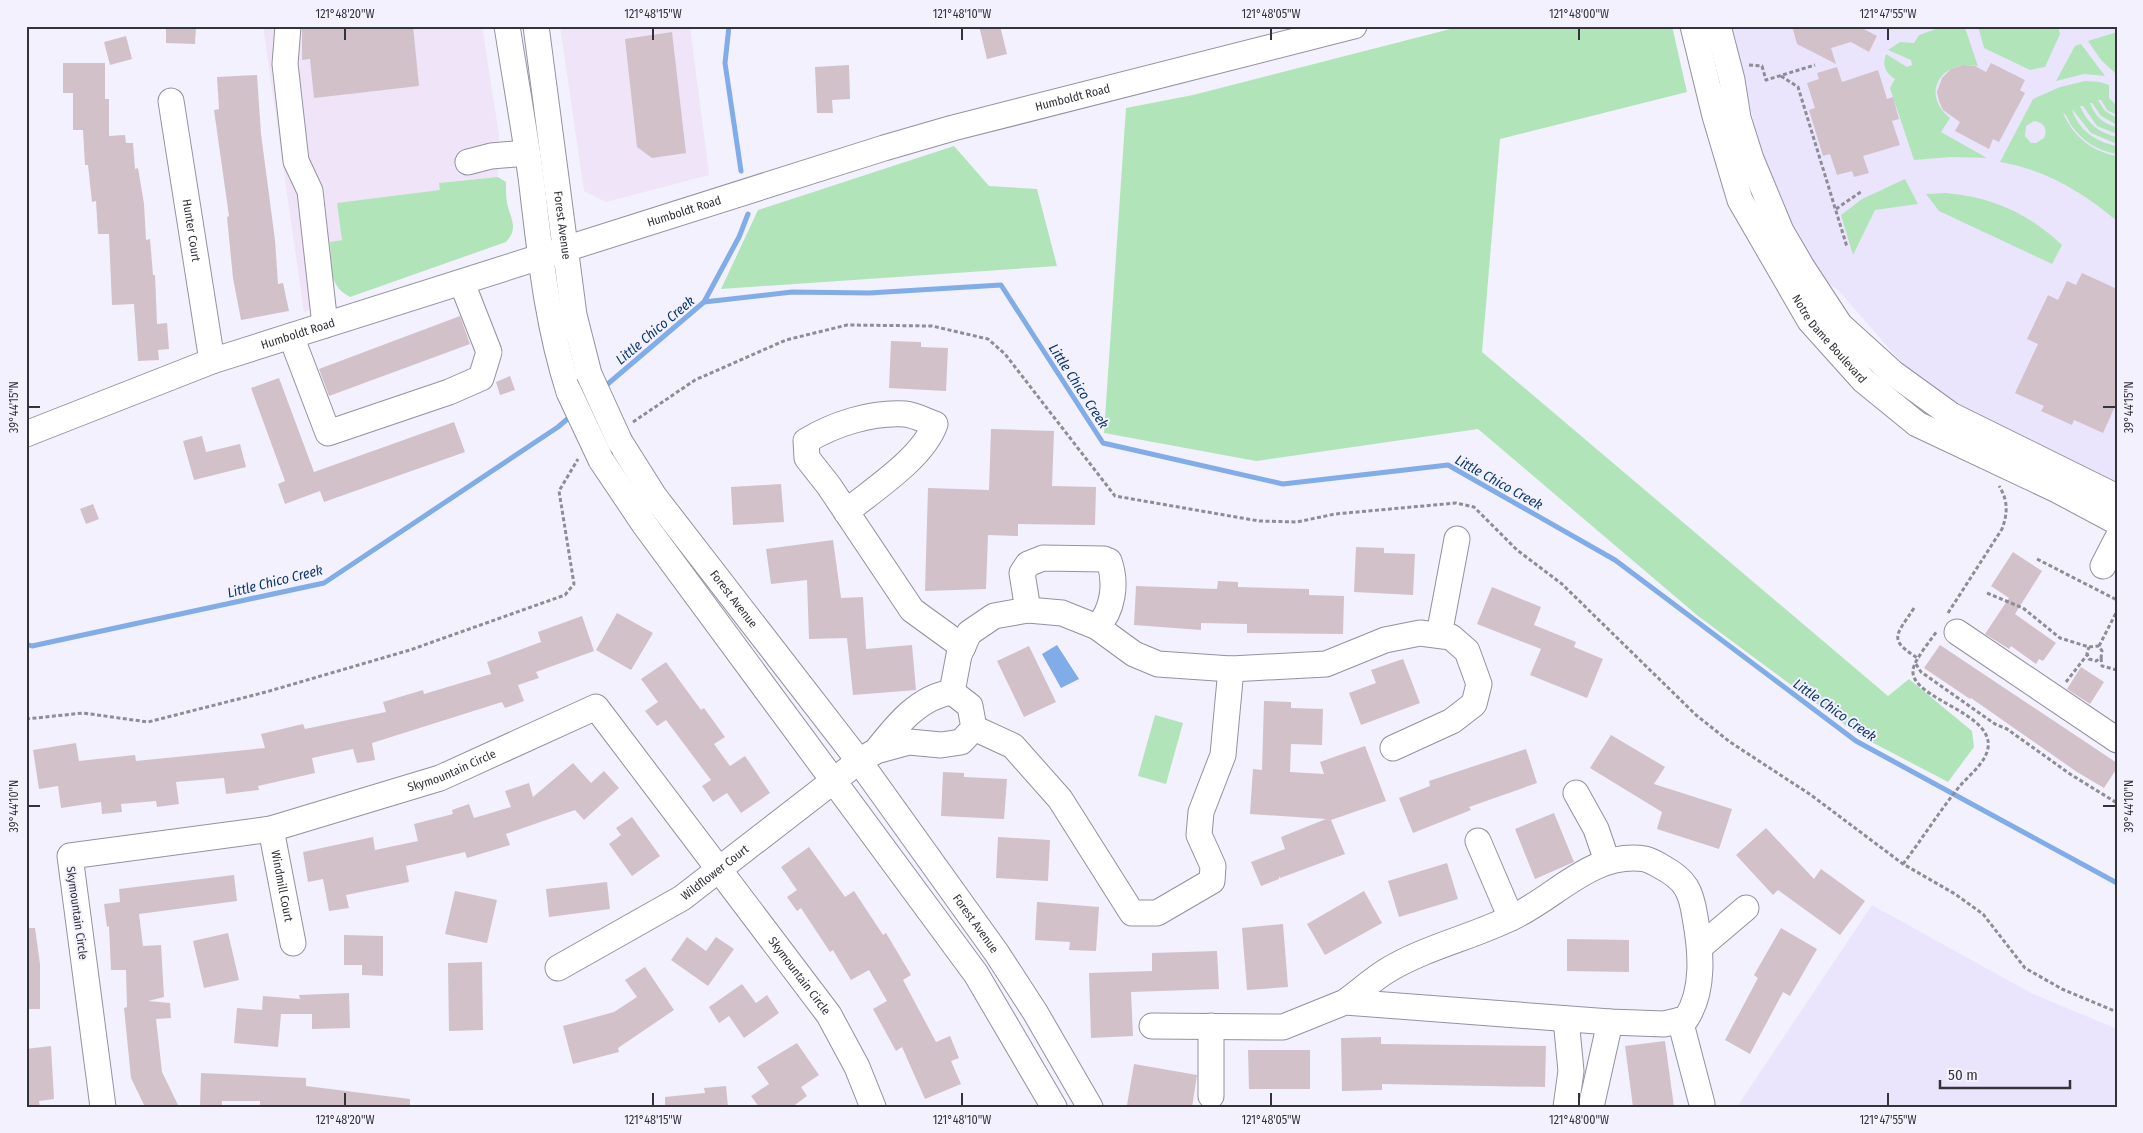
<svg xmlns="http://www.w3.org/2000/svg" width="2143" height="1133" font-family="'Fira Sans Condensed',sans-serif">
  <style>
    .commercial { fill: #efe4f8 }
    .built { fill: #eae5fd }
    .green { fill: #b1e5b9; fill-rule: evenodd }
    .water { fill: #80ace8 }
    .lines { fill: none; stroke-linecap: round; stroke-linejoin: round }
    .stream { stroke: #80ace8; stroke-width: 5 }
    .building { fill: #d2c1c8 }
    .minor-casing { stroke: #9491a0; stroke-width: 27 }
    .path { stroke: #8e8c96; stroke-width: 3; stroke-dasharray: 4 2.5; stroke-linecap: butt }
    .minor { stroke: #fff; stroke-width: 25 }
    .minor-bridge-casing { stroke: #9491a0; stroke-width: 27; stroke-linecap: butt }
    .minor-bridge { stroke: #fff; stroke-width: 25 }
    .ticks { fill: none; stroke: #343339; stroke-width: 2 }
    .labels { text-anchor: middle; stroke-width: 4; stroke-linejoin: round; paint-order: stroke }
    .street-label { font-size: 12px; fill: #343339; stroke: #f3f1fe }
    .water-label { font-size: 14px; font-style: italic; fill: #0b386d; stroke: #f3f1fe }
    .neatline { fill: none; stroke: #343339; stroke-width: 2 }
    .ticks-label { font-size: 12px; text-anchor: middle; fill: #343339 }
  </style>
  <rect width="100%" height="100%" fill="#f3f1fe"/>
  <!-- commercial -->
  <g class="commercial">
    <polygon points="263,26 482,26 499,135 498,177 440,183 440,190 342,240 330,242 335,301 304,312"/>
    <polygon points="560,26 690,26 709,175 606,202 584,191"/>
  </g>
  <!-- built -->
  <g class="built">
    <polygon points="1731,26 2117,26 2117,497 1928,388 1894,354 1838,290 1802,267 1760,148"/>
    <polygon points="1872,905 2031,993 2117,1029 2117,1107 1737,1107"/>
  </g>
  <!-- green -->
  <g class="green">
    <polygon points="1462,26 1672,26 1687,92 1500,139 1482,352 1888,696 1909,679 1972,731 1974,747 1948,782 1860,736 1698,616 1478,429 1256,461 1104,433 1126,108 1193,95"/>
    <path d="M1944,26L1965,28L1978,66C1941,60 1920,93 1950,118L1941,132L1987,158L1951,157L1914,160L1890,88L1895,79C1885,73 1882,65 1886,54L1907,67L1912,65L1911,60L1888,50L1900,42L1914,43L1919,35Z"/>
    <polygon points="1978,26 2058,26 2060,34 2045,67 2030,70 1984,48"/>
    <polygon points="2117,32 2117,75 2101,60 2088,41"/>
    <polygon points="2081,44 2105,76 2084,74 2056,81 2075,46"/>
    <path d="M2085,81L2100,82L2109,85V98L2117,106V115L2107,110L2101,100H2098L2105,111L2117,118V125L2101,116L2092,103H2090C2095,116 2103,124 2117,127V134L2097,126L2083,106H2080C2087,123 2099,133 2117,137V144L2091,133L2072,109C2078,130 2096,142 2117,146V154C2098,151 2082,141 2071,125C2068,120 2067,115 2063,113C2074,137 2091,151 2117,156V221C2081,191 2046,170 2000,162L2033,99L2060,87ZM2034,121C2044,122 2048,129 2044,138L2036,143H2031L2025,136L2026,126Z"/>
    <polygon points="954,146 989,186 1037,189 1057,266 721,289 758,210"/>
    <path d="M498,177L506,182C506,190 506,200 508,207C512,221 518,229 506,242L350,297C327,285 332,265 330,242L342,240L337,203L440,190L439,183Z"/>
    <polygon points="1905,179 1918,204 1875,210 1853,255 1841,215 1862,199"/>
    <path d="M1946,193C1992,197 2028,213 2062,245L2052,264L1939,211L1926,194Z"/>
    <polygon points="1155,715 1183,723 1166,784 1138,776"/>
  </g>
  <!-- water -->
  <polygon class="water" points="1057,645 1079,679 1061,688 1042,654"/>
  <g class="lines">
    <!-- stream -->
    <g class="stream">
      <polyline points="729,26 725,63 741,171"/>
      <polyline points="704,302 739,237 748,214"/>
      <polyline points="603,388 704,302 792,292 869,293 1001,285 1103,443 1283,484 1448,465 1615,560 1856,741 2117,883"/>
      <polyline points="26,644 32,646 324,583 558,427 572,415"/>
    </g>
  </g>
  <!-- building -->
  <g class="building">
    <polygon points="166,26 196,26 195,44 166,43"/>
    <polygon points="302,26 413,26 419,86 314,98 310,59 302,60"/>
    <polygon points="979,26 1000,26 1007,54 987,59"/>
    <polygon points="1792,26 1858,26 1877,36 1869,52 1851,42 1831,48 1836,64 1797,44"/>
    <polygon points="672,32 686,153 652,158 637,147 625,39"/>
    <polygon points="126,36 132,59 110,65 104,42"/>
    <polygon points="63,63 105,63 105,99 109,99 109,136 125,135 126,143 133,143 135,169 138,168 144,204 146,240 150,239 153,275 155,275 157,324 167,323 169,349 158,350 159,360 138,361 134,304 112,305 109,234 98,234 96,201 92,202 88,165 85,165 83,130 73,130 73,93 63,93"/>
    <polygon points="1991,63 2025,80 2020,90 2025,93 1999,142 1993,139 1989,149 1955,131 1960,122 1943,110 1939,101 1937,92 1942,78 1951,69 1964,65 1975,66 1986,72"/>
    <polygon points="849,65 850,99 832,100 833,113 817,113 815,67"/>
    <polygon points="1837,67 1842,82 1878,70 1887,99 1893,97 1899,119 1892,121 1900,145 1863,156 1869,173 1854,177 1852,171 1837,175 1830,154 1823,156 1809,110 1815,108 1807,83 1819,79 1817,73"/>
    <polygon points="257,75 261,134 275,240 278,284 283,283 289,311 241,320 233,278 227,217 229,216 214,110 219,109 217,77"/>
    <polygon points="2082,273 2117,289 2117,402 2103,433 2074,420 2072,425 2041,411 2044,406 2015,393 2038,344 2027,339 2048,295 2058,300 2067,281 2076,285"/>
    <polygon points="460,316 470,344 329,396 319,369"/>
    <polygon points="891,341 921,342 921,347 948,348 946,391 889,388"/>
    <polygon points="510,376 515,390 500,395 496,382"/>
    <polygon points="279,378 314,472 454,422 465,452 324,502 320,491 285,504 278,484 285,481 251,388"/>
    <polygon points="991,429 1054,431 1052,486 1096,487 1095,525 1018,524 1018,536 988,535 986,589 925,591 928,488 989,490"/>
    <polygon points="202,436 206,452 240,444 246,467 194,480 183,441"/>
    <polygon points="781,484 784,522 733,525 731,487"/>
    <polygon points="93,504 99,519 86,524 80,509"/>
    <polygon points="833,540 841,598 863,597 866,649 912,645 916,690 853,695 847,638 809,639 807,580 771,584 766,549"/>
    <polygon points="1356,547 1384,548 1384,553 1415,554 1413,595 1354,592"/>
    <polygon points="2013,552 2042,571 2015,614 2056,643 2043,661 2039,659 2036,664 2011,646 2009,649 1985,634 2009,598 1991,586"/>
    <polygon points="1218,581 1238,582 1238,587 1309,589 1309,595 1344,596 1343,634 1247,633 1247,624 1201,623 1201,630 1134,625 1136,586 1217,589"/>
    <polygon points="1492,587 1541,607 1534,625 1576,642 1574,647 1603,659 1587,698 1530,675 1541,649 1477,624"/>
    <polygon points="617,613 653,633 631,670 596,650"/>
    <polygon points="582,616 594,651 536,672 539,678 518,685 524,701 505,708 502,702 372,743 375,760 357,763 353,749 312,758 315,773 258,786 259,790 226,794 224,778 176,782 179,804 157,807 156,801 121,804 122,812 102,814 101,802 61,808 58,786 39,789 33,750 76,743 79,761 135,755 136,761 265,748 261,734 303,724 305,729 386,712 383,702 423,690 424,694 491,674 487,662 541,642 538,632"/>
    <polygon points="1940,645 2117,763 2117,768 2104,788 2077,772 1971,698 1970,699 1924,668"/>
    <polygon points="1029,646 1056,702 1024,717 997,661"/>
    <polygon points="1403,659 1420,703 1361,725 1349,693 1376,683 1371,670"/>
    <polygon points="666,662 701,710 704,708 725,737 714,744 730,766 745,756 770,793 741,813 727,793 713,802 702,786 711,780 666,720 657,726 645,711 658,702 641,679"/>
    <polygon points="2081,667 2104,682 2090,704 2067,689"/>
    <polygon points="1264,701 1291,702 1291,708 1323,709 1322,745 1291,744 1290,772 1324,774 1320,762 1365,746 1386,801 1331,820 1345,854 1280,878 1279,876 1279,879 1261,886 1251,862 1285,849 1281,837 1326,819 1250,814 1253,769 1262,770"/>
    <polygon points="1611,735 1665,767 1654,784 1732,809 1719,849 1657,829 1662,812 1590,768"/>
    <polygon points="1526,749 1537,783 1469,807 1471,810 1413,833 1399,798 1430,786 1429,781"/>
    <polygon points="573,763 591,783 604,771 619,788 584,820 575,810 506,834 510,845 467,858 465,852 406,866 409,882 346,895 349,908 329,911 323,879 308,882 303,852 373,837 375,850 418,841 414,824 453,814 452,810 469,804 474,818 511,807 505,791 529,783 533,797"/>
    <polygon points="943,772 964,773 964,777 1007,779 1004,819 941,816"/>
    <polygon points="1554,813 1574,862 1535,879 1515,829"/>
    <polygon points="632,817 660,856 632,876 609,844 621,835 616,828"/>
    <polygon points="1766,828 1814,879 1821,869 1865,901 1840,935 1778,890 1773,895 1736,855"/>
    <polygon points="998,837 1050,840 1048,881 996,878"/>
    <polygon points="809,847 845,897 854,891 883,935 886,933 911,975 903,980 936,1042 950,1036 959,1058 951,1061 961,1084 925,1099 902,1047 896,1051 873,1009 887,1001 869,970 851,980 833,950 830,952 801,908 797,911 787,897 797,890 781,867"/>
    <polygon points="1447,863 1458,899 1399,917 1388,881"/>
    <polygon points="234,875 237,901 139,914 143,946 161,945 164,997 148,1001 170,1003 171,1018 156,1019 162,1072 179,1107 145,1107 131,1078 124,1008 127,1007 126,970 111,970 109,926 107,927 104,904 120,902 119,889"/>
    <polygon points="607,882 610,909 549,917 546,889"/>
    <polygon points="455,891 497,900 487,943 445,934"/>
    <polygon points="1364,891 1382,923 1325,955 1307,924"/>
    <polygon points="1037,902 1099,907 1096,951 1069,950 1070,942 1035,940"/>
    <polygon points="1283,924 1288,987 1247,990 1242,928"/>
    <polygon points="26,928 35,928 40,964 40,1009 26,1009"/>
    <polygon points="1781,928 1817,949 1790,996 1783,992 1750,1054 1725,1040 1758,978 1754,975"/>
    <polygon points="228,933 239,980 204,988 193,941"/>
    <polygon points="344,935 383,936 383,976 362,975 362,965 344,965"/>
    <polygon points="687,937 706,951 716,937 734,949 708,986 671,960"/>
    <polygon points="1567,939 1629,940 1629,972 1567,971"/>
    <polygon points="1217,951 1219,989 1131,992 1133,1036 1091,1038 1089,973 1152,971 1152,953"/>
    <polygon points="482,962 483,1030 449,1031 448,963"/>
    <polygon points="645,967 674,1010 618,1048 619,1052 573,1064 563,1026 614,1012 637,997 625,980"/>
    <polygon points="742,984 756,1003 767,995 779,1013 744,1038 729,1016 719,1023 709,1007"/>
    <polygon points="349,993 350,1028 312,1029 312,1014 281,1014 278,1047 234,1043 237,1008 262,1010 263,996 300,999 299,995"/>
    <polygon points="1381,1037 1381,1044 1546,1046 1545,1087 1382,1084 1382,1090 1342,1091 1341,1038"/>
    <polygon points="1665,1041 1674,1107 1633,1107 1625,1046"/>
    <polygon points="797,1043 819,1075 801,1087 807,1096 792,1107 759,1107 751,1096 769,1084 757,1067"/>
    <polygon points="51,1046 54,1099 39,1101 40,1107 26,1107 26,1049"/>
    <polygon points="1248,1050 1310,1050 1310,1089 1249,1089"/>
    <polygon points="1134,1064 1197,1075 1192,1107 1127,1105"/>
    <polygon points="201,1073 306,1078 306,1086 410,1099 410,1107 260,1107 260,1101 222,1101 222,1107 200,1107"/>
    <polygon points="726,1086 728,1107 665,1107 665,1097 705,1093 704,1088"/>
  </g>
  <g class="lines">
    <!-- minor casing -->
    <g class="minor-casing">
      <g id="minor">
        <polyline points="288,26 285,64 296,161 310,191 325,325"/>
        <path d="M507,26C515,77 524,127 531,177C540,251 546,320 569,392"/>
        <path id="s1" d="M536,26L574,315L589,374"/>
        <path id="s2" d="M1693,26L1715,116L1740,200L1810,321L1863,380L1917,424L2057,490L2117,522"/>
        <polyline points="1718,26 1732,80 1738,118 1751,159 1781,231 1802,267 1840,325 1893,373 1951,415 2117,497"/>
        <path id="s3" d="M171,101L212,361"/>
        <polyline points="468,162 491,156 527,153"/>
        <polyline points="291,336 328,433 449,392 481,378 489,352 462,283"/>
        <path id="s4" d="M26,434L212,361L884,148L953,128L1354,26"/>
        <path id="s5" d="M620,442L654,496L859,761L996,952L1035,1012L1090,1107"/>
        <polyline points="601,460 644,524 976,974 1054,1107"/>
        <path d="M846,512C874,489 923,458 935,424C926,421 915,415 905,414C871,412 834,424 806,441L807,458L829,486L912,610L963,647"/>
        <polyline points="2103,566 2117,539"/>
        <path d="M1028,610L1022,573L1028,564L1043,558L1104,559L1109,561C1117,583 1113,611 1097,627"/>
        <polyline points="1957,632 2117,740"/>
        <polyline points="1439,635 1457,539"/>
        <polyline points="952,692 959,655 969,633 994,616 1028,610 1062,613 1097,627 1134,654 1158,664 1231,669"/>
        <polyline points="974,728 1013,746 1060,799 1132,913 1157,913 1212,881 1213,866 1199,835 1201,812 1223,755 1231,669 1326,664 1385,640 1420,633 1451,637 1467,651 1479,684 1474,704 1452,721 1393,748"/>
        <polyline points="1576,793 1596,829 1607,861"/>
        <path id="s6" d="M271,829L293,943"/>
        <polyline points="1478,841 1511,918"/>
        <polyline points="1700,947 1746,908"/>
        <path id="s7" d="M558,968L682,898L859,761L876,751L909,742L941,745L961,742L974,728L970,706L952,692C918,697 896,726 876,751"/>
        <polyline points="1680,1020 1702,1104"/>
        <path d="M1152,1026L1283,1027L1345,1002L1610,1022L1664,1024L1686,1019C1705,990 1701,950 1695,917C1691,891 1686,880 1662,867C1657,864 1650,860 1645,859C1593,851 1556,897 1513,917C1473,937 1426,947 1388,970C1373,979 1359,992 1345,1002"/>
        <polyline points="1211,1096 1211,1026"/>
        <path id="s8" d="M103,1107L70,856L271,829L440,778L596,707L829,1015L857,1067L873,1107"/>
        <polyline points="1566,1107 1571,1071 1566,1019"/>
        <polyline points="1591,1107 1610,1022"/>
      </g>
    </g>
    <!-- path -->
    <g class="path">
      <polyline points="1749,65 1762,66 1766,80 1815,65"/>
      <polyline points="1781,76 1798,87 1847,247"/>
      <polyline points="1836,209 1862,191"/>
      <polyline points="633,422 695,380 786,340 847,325 932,326 988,339 1005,354 1115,496 1259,521 1297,522 1335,514 1456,503 1474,507 1517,550 1562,584 1696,715 1730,742 1811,795 1903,864 1955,894 1983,914 2025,968 2062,989 2117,1012"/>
      <polyline points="2037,559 2117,600"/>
      <polyline points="1987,593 2023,608 2060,638 2089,647 2099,646 2102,651 2101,658 2096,661 2089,659 2087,653 2089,647"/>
      <path d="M1914,608C1896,636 1887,639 1919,659"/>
      <path d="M1948,613L2002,529C2008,513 2008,500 1999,486"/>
      <polyline points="2099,646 2117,611"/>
      <polyline points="2101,658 2102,666 2117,670"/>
      <polyline points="1916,664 1921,672 1995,724 2007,729 2070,774 2117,803"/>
      <polyline points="2066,682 2087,655"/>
      <polyline points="26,719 83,713 148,722 266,692 410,650 565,595 574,584 559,491 578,459"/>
      <path d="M1903,864C1922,839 1939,812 1959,787C1969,775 1985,764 1988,748C1994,712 1910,699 1913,670C1914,660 1931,640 1937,631"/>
    </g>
    <!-- minor -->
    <use href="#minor" class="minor"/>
    <!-- minor-bridge casing -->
    <g class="minor-bridge-casing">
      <g id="minor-bridge">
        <polyline points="589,374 620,442"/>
        <polyline points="569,392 601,460"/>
      </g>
    </g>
    <!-- minor-bridge -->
    <use href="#minor-bridge" class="minor-bridge"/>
  </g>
  <!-- ticks -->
  <path class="ticks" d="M345,28V40M653,28V40M962,28V40M1271,28V40M1579,28V40M1888,28V40M28,407H40M2103,407H2116M28,806H40M2103,806H2116M345,1093V1106M653,1093V1106M962,1093V1106M1271,1093V1106M1579,1093V1106M1888,1093V1106"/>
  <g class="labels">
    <!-- street labels -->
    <g class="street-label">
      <text dy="4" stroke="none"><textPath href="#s4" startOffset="1100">Humboldt Road</textPath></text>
      <text dy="4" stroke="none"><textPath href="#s4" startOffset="695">Humboldt Road</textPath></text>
      <text dy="4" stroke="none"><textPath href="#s1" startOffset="201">Forest Avenue</textPath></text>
      <text dy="4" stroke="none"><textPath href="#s3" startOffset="131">Hunter Court</textPath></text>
      <text dy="4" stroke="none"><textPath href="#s4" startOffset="290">Humboldt Road</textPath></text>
      <text dy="4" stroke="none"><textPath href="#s2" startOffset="346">Notre Dame Boulevard</textPath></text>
      <text dy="4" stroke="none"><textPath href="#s5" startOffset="194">Forest Avenue</textPath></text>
      <text dy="4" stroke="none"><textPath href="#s8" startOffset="646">Skymountain Circle</textPath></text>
      <text dy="4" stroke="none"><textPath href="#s7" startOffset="184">Wildflower Court</textPath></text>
      <text dy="4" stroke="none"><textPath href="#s6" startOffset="58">Windmill Court</textPath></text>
      <text transform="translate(77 913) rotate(82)" y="4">Skymountain Circle</text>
      <text dy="4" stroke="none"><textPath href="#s5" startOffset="599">Forest Avenue</textPath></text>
      <text dy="4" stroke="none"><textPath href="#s8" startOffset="1141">Skymountain Circle</textPath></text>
    </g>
    <!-- water labels -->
    <g class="water-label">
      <text transform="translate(655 330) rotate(-40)" y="5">Little Chico Creek</text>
      <text transform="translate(1079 386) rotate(57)" y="5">Little Chico Creek</text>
      <text transform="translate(1499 482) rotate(29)" y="5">Little Chico Creek</text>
      <text transform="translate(275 581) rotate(-14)" y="5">Little Chico Creek</text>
      <text transform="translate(1835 710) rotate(35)" y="5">Little Chico Creek</text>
    </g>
  </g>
  <!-- border -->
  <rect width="2143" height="1133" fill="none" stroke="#f3f1fe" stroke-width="55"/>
  <!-- scale -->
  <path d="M1940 1080v8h130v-8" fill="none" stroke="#343339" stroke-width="2.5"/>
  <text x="1948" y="1080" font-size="15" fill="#343339" stroke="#f3f1fe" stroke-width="4" paint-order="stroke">50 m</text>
  <rect x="28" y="28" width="2088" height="1078" class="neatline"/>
  <g class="ticks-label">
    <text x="345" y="18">121°48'20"W</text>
    <text x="653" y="18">121°48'15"W</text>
    <text x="962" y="18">121°48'10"W</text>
    <text x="1271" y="18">121°48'05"W</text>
    <text x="1579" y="18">121°48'00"W</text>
    <text x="1888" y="18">121°47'55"W</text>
    <text transform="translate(14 407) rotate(-90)" y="4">39°44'15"N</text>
    <text transform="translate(2129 407) rotate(-90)" y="4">39°44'15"N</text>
    <text transform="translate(14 806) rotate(-90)" y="4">39°44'10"N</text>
    <text transform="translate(2129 806) rotate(-90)" y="4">39°44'10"N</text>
    <text x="345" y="1124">121°48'20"W</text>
    <text x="653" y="1124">121°48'15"W</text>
    <text x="962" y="1124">121°48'10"W</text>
    <text x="1271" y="1124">121°48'05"W</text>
    <text x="1579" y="1124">121°48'00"W</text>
    <text x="1888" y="1124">121°47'55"W</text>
  </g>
</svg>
